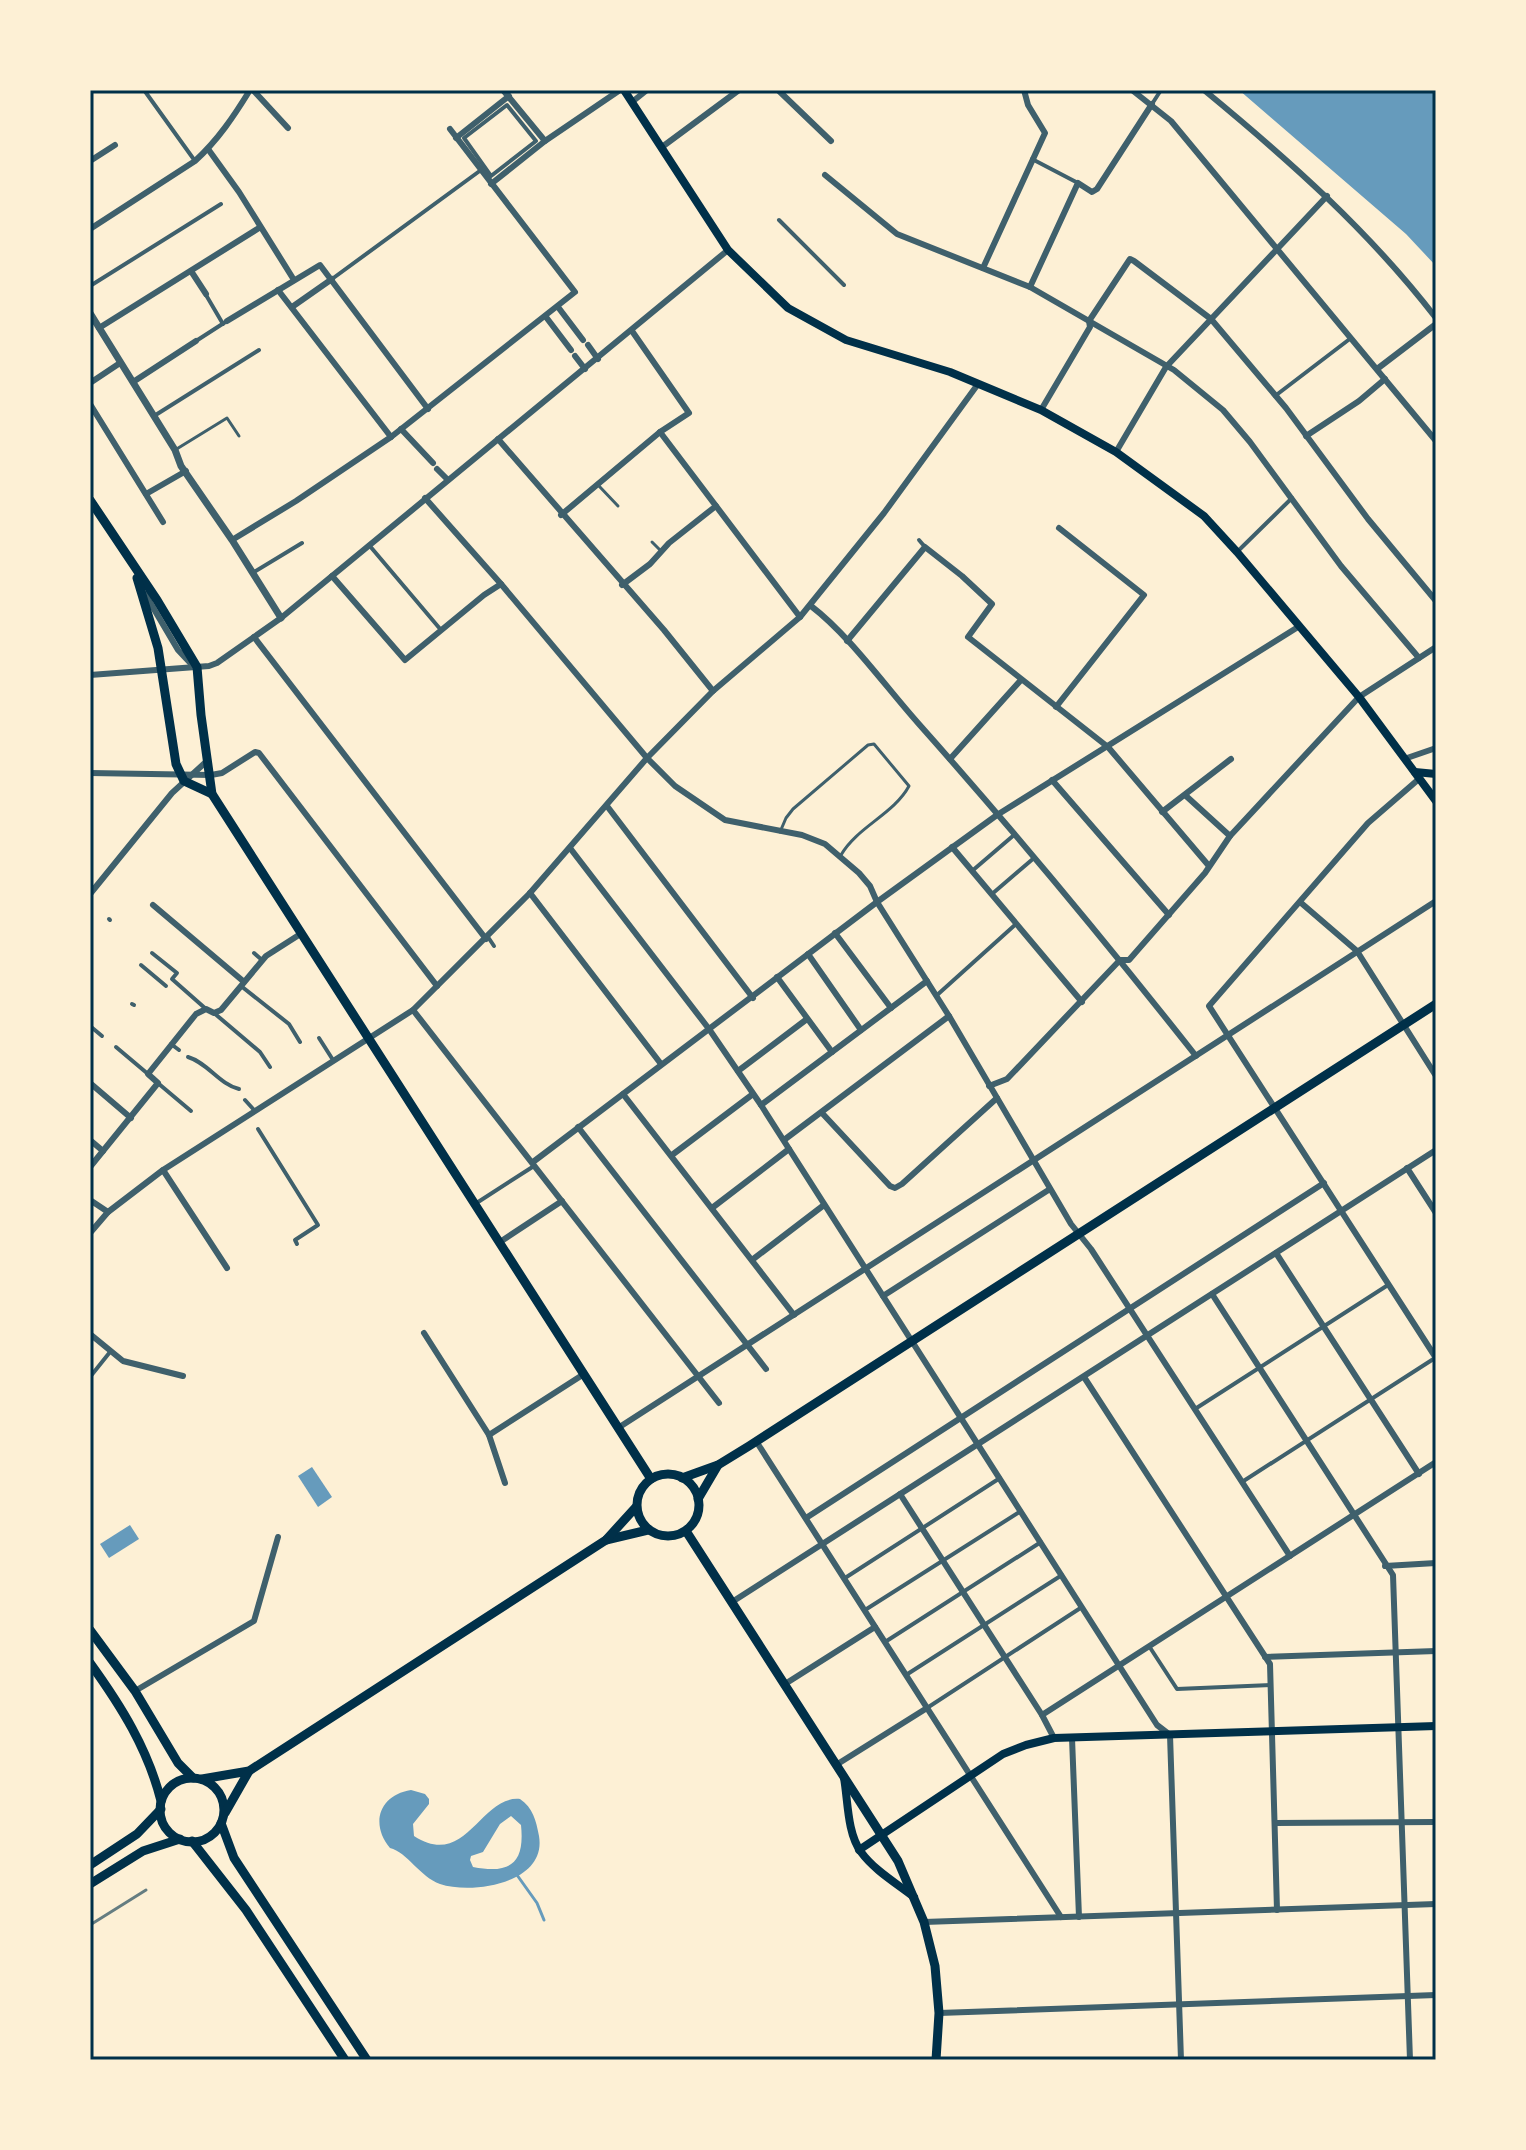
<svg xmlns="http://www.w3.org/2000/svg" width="1526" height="2150" font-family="Lora,serif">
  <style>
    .water { fill: #669bbc; fill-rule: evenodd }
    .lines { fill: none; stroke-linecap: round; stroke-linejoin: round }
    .stream { stroke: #669bbc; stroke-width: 3 }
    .service { stroke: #3f606c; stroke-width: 3 }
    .pedestrian { stroke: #3f606c; stroke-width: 4 }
    .minor { stroke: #3f606c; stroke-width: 6 }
    .tertiary { stroke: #3f606c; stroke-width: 7 }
    .secondary { stroke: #003049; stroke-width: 8 }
    .primary { stroke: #003049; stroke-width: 9 }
    .rail { stroke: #657d81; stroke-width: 3 }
    .neatline { fill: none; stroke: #003049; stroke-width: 3 }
  </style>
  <rect width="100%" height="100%" fill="#fdf0d5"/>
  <!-- water -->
  <g class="water">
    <polygon points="1239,90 1436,90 1436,266 1406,234"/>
    <polygon points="312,1467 332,1497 318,1507 298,1476"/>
    <polygon points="130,1525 139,1539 109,1558 100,1544"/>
    <path d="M411,1790L425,1794L429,1799V1804L413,1824L414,1836C466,1870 480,1795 520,1799C533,1808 536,1820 539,1836C547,1883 473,1895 440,1884C420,1877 407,1852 390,1848C370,1824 379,1795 411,1790ZM511,1816L521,1825C525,1864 510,1874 473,1867L470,1860L471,1856L483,1852L500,1824Z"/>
  </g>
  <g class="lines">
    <!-- stream -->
    <polyline class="stream" points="517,1875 537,1903 544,1920"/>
    <!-- service -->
    <g class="service">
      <polyline points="175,450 227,418 239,436"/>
      <polyline points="599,486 618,506"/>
      <polyline points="652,542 662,552"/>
      <path d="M780,832L786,818L793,809L868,745L874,744L909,786C894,814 857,827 841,855"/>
    </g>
    <!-- pedestrian -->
    <g class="pedestrian">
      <polyline points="144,90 195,161"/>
      <polyline points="1152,104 1161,90"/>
      <polygon points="507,105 536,141 491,176 464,138"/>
      <polyline points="1032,159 1078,183"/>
      <polyline points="779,220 844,285"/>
      <polyline points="332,279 481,170"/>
      <polyline points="90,286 221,204"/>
      <polyline points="206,295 223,324"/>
      <polyline points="196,341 227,321"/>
      <polyline points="1275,396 1351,338"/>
      <polyline points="154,416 259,350"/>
      <polyline points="919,540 925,547"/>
      <polyline points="369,545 441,630"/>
      <polyline points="1237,552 1292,498"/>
      <polyline points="254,572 302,543"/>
      <polyline points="972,871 1014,835"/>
      <polyline points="992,894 1034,858"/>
      <polyline points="109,919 110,920"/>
      <polyline points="488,937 494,946"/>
      <polyline points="152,953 177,973 172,979 206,1009"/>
      <polyline points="254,953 262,960"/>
      <polyline points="141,965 166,986"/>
      <polyline points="241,986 289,1024 300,1042"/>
      <polyline points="936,996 1016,924"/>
      <polyline points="132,1004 134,1005"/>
      <polyline points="214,1013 260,1052 270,1067"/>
      <polyline points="90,1026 102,1036"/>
      <polyline points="319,1038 333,1060"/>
      <polyline points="171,1044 179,1050"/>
      <polyline points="116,1047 148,1074"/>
      <path d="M188,1057C208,1063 219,1084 239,1089"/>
      <polyline points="159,1084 191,1111"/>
      <polyline points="245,1100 255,1111"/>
      <polyline points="258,1129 318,1225 295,1240 297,1244"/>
      <polyline points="475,1204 534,1166"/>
      <polyline points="90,1377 110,1352"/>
      <polyline points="1195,1409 1388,1285"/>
      <polyline points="1242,1482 1435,1358"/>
      <polyline points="845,1578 1000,1478"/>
      <polyline points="865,1610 1021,1511"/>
      <polyline points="885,1642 1041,1542"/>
      <polyline points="1149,1646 1177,1689 1271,1685"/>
      <polyline points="906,1675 1062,1575"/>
      <polyline points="927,1708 1082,1607"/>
    </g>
    <!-- minor -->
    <g class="minor">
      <polyline points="253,90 288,128"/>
      <polyline points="503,90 545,141"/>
      <polyline points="778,90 831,141"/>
      <polyline points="1132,90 1171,121 1436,441"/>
      <path d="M1204,90C1289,160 1369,231 1436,318"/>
      <polyline points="632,102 647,90"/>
      <polyline points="456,138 509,96"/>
      <polyline points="662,147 739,90"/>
      <polyline points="208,149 239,192 294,280"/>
      <polyline points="90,161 115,145"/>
      <polyline points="825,175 897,234 1030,287 1174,370 1223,410 1250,442 1341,566 1419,658"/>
      <polyline points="491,184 545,141 620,90"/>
      <path d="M90,229L195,161C218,140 234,116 250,90"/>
      <polyline points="983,268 1045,133 1028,105 1024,90"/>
      <polyline points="191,271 206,294"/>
      <polyline points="1030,287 1077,185 1078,183 1092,192 1097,189 1152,104"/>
      <polyline points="278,290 391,437"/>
      <polyline points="292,307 332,279"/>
      <polyline points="558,307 583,340"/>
      <polyline points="546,317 571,350"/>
      <polyline points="227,321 320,265 428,409"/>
      <polyline points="99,328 259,228"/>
      <polyline points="588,345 598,359"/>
      <polyline points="575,356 585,369"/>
      <polyline points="1377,369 1436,324"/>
      <polyline points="133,382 196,341"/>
      <polyline points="90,383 120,363"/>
      <polyline points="90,404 163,522"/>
      <polyline points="1041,410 1090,327 1089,321 1130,259 1134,261 1211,319 1286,408 1368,519 1436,601"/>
      <polyline points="401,429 433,463"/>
      <polyline points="660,432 800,617"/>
      <polyline points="1306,436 1359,401 1385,379"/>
      <polyline points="498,439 664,630 713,691"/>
      <polyline points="1116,452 1166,367 1327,196"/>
      <polyline points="437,469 448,480"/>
      <polyline points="146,494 186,471"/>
      <polyline points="425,498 501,584 647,758 675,786 725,820 802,835 825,844 859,873 870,886 877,902 949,1016 1071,1224 1091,1249 1290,1556"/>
      <polyline points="561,515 660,432 689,413 632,331"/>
      <polyline points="232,540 296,501 391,437 575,292 450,129"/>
      <polyline points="332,576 405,660 484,595 501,584"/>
      <polyline points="622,585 650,564 669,543 716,506"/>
      <polyline points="145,594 178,650 194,667"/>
      <path d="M811,606C849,635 885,686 918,723C1014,831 1106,942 1196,1056"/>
      <polyline points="254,637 486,939"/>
      <polyline points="847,641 925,547 962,576 992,604 968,637 1108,747 1209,866"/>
      <polyline points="90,675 209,666 217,663 281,618 728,250"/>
      <polyline points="1056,707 1144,595 1059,528"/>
      <polyline points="1407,758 1436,748"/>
      <polyline points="950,759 1021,680"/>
      <polyline points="90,773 211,775 222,773 255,752 259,753 437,986"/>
      <polyline points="1420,778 1368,823 1209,1006 1436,1358"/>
      <polyline points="1052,780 1169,915"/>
      <polyline points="1185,795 1230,836"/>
      <polyline points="607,806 753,998"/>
      <polyline points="1162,812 1231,759"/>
      <polyline points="952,847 1082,1002"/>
      <polyline points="570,848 709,1029 761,1105 1157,1725 1170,1735 1181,2060"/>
      <polyline points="530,893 661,1064"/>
      <polyline points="90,894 172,793 208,760"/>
      <polyline points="1300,902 1357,951 1436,1076"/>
      <polyline points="153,905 243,981"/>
      <polyline points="835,933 891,1008"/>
      <polyline points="808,954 861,1030"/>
      <polyline points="777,977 832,1052"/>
      <polyline points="413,1010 719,1403"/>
      <polyline points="738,1071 807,1019"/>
      <polyline points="90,1083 131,1118"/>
      <polyline points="989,1086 1007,1079 1120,960 1129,960 1205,873 1230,836 1359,697 1436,647"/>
      <polyline points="623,1094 794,1315"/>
      <polyline points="761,1105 927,981"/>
      <polyline points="822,1113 890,1186 895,1188 902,1184 997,1098"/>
      <polyline points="578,1127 766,1369"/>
      <polyline points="90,1140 103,1151"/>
      <polyline points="784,1140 949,1016"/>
      <polyline points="672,1155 753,1094"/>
      <polyline points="533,1162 877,902 997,815 1298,627"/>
      <polyline points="90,1167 158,1083 148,1074 196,1014 206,1009 214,1013 221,1010 266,956 302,933"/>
      <polyline points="1407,1168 1436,1213"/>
      <polyline points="163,1170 227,1268"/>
      <polyline points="90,1200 108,1212"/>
      <polyline points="712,1208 789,1149"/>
      <polyline points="90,1233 108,1212 163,1170 413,1010 530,893 647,758 713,691 800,617 884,513 978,384"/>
      <polyline points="500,1242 562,1201"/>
      <polyline points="1276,1253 1419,1474"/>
      <polyline points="752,1260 824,1205"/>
      <polyline points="1212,1294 1393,1575 1410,2060"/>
      <polyline points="883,1296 1050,1189"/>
      <polyline points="424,1333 489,1435 505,1483"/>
      <polyline points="90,1334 123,1361 183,1376"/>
      <polyline points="1084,1377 1270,1664 1277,1910"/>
      <polyline points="618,1428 1436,901"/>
      <polyline points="489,1435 584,1374"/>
      <polyline points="756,1441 1061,1917"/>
      <polyline points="900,1494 1042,1715 1054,1738"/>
      <polyline points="806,1518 1324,1183"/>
      <polyline points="1385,1566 1436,1563"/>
      <polyline points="732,1602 1436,1150"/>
      <polyline points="1265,1657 1436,1651"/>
      <polyline points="785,1684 875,1627"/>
      <polyline points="135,1691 254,1621 278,1537"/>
      <polyline points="1042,1715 1436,1462"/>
      <polyline points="1072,1738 1079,1917"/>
      <polyline points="836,1765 927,1708"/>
      <polyline points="1275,1823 1436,1822"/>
      <polyline points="924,1922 1436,1904"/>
      <polyline points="939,2013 1436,1995"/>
    </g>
    <!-- tertiary -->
    <polyline class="tertiary" points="90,313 175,450 181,466 232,540 281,618"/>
    <!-- secondary -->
    <g class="secondary">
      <polyline points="624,90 728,250 788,308 846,340 950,372 1041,410 1116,452 1204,516 1237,552 1359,697 1436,801"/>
      <polyline points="1415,772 1436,774"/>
      <path d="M844,1778C848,1800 847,1833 861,1852C874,1870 896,1883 914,1897"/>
      <polyline points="859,1850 1003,1754 1026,1745 1054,1738 1436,1726"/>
    </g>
    <!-- primary -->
    <g class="primary">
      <polyline points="90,500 157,600 197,667 201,715 212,794 651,1479"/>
      <polyline points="137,578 158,648 176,764 184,781 212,794"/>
      <circle cx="668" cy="1505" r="31"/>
      <polyline points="682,1478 718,1465 749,1446 1436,1004"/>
      <polyline points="698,1499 718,1465"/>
      <polyline points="686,1531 898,1861 924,1922 935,1966 939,2013 936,2060"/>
      <polyline points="606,1540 648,1530"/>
      <polyline points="90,1630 135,1691 178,1763 193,1778"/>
      <path d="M90,1663C121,1706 148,1749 161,1801"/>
      <circle cx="192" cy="1810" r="32"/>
      <polyline points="202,1779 249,1771 606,1540 636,1507"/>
      <polyline points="225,1813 249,1771"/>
      <polyline points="221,1823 234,1858 367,2060"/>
      <polyline points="192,1841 246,1910 345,2060"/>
      <polyline points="90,1865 137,1834 161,1809"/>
      <polyline points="90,1884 143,1851 180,1839"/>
    </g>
    <!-- rail -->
    <polyline class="rail" points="90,1925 146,1890"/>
  </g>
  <!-- border -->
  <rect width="1526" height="2150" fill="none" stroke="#fdf0d5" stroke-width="184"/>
  <rect x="92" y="92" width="1342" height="1966" class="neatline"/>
</svg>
